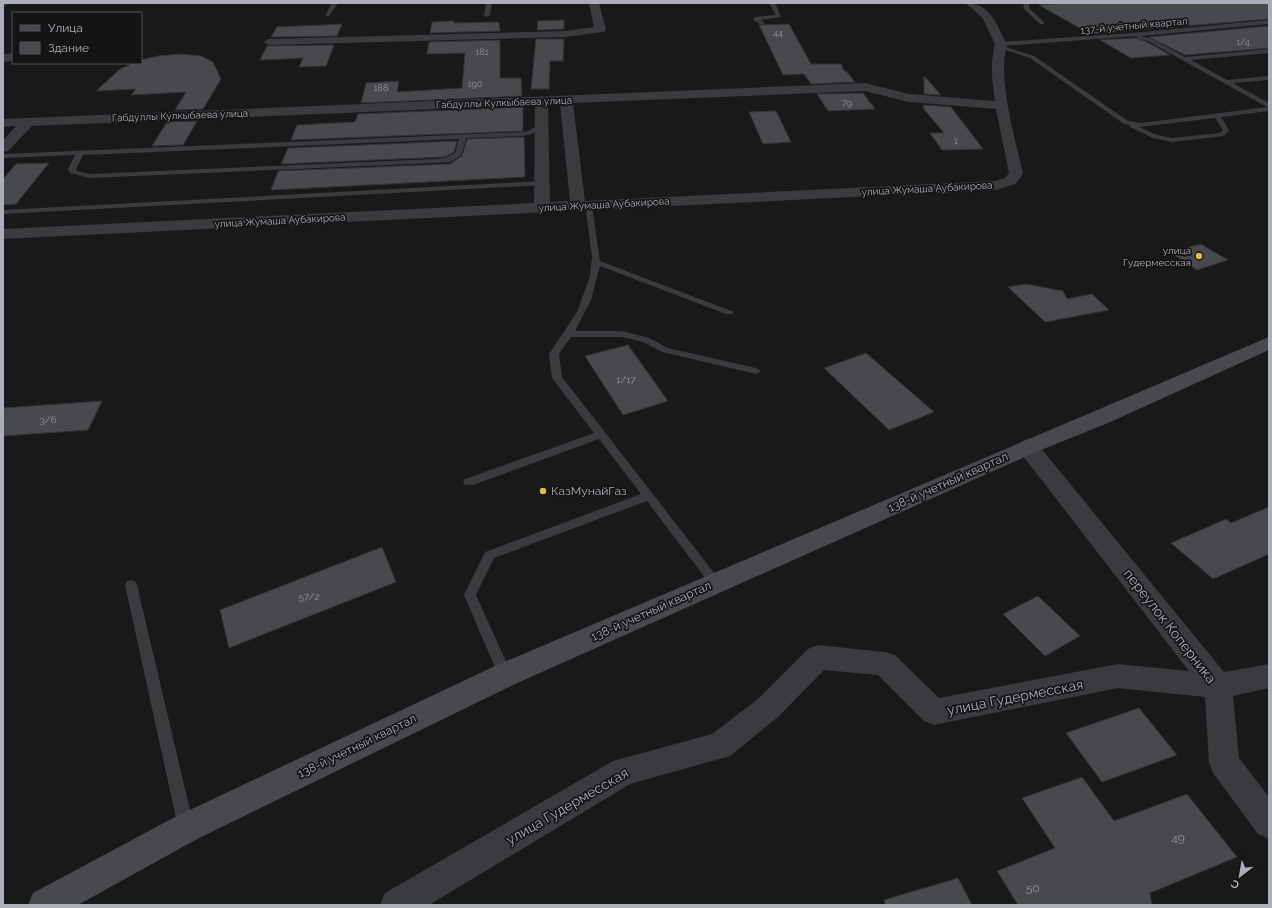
<svg xmlns="http://www.w3.org/2000/svg" width="1272" height="908" font-family="Raleway,sans-serif">
  <style>
    .building { fill: #48494c; stroke: #333336 }
    .lines { fill: none; stroke-linecap: round; stroke-linejoin: round }
    .lane { fill: #3a3a3f; fill-rule: evenodd }
    .street { fill: #3a3a3f; fill-rule: evenodd }
    .secondary { fill: #48494f; fill-rule: evenodd }
    .poi-dot { fill: #dcbe4f; stroke: #141415; stroke-width: 1.5 }
    .labels { text-anchor: middle; stroke-width: 3.5; stroke-linejoin: round; paint-order: stroke }
    .far-number-label { font-size: 9px; fill: #94969d }
    .far-street-label { font-size: 10px; fill: #adafb8; stroke: #141415 }
    .far-poi-label { font-size: 10px; fill: #adafb8; stroke: #141415; text-anchor: end }
    .number-label { font-size: 10px; fill: #94969d }
    .street-label { font-size: 12px; fill: #adafb8; stroke: #141415 }
    .poi-label { font-size: 12px; fill: #adafb8; stroke: #141415; text-anchor: start }
    .near-number-label { font-size: 12px; fill: #94969d }
    .near-street-label { font-size: 14px; fill: #adafb8; stroke: #141415 }
  </style>
  <rect width="100%" height="100%" fill="#19191a"/>
  <!-- building -->
  <g class="building">
    <polygon points="1067,3 1269,3 1269,19 1090,34 1039,5"/>
    <polygon points="564,20 564,29 537,30 538,21"/>
    <polygon points="454,21 454,23 499,22 500,31 430,33 432,22"/>
    <polygon points="342,24 337,36 271,37 277,27"/>
    <polygon points="789,24 811,64 841,64 844,71 846,71 855,82 811,84 804,74 783,75 759,25"/>
    <polygon points="1269,26 1269,48 1185,55 1149,37"/>
    <polygon points="1136,38 1147,42 1170,55 1131,58 1100,40"/>
    <polygon points="536,39 564,39 563,61 550,61 549,89 531,89"/>
    <polygon points="500,40 500,78 521,78 522,96 361,103 366,83 399,81 397,92 462,88 465,53 427,54 429,42"/>
    <polygon points="334,45 326,66 299,67 303,58 260,60 267,46"/>
    <polygon points="181,54 201,56 213,62 221,79 203,109 175,110 186,92 131,95 136,89 96,91 120,69 127,66 133,63 141,63 141,60 158,56"/>
    <polygon points="924,76 941,95 924,94"/>
    <polygon points="863,93 875,109 828,111 817,94"/>
    <polygon points="924,105 951,107 983,149 942,150 930,133 944,133 923,108"/>
    <polygon points="523,107 523,131 291,140 297,125 355,122 358,114"/>
    <polygon points="776,111 791,142 763,144 749,112"/>
    <polygon points="197,121 183,145 152,146 167,122"/>
    <polygon points="524,137 525,177 271,190 278,171 450,164 462,156 467,139"/>
    <polygon points="457,141 454,152 445,157 281,164 288,148"/>
    <polygon points="49,163 16,204 3,205 3,179 16,164"/>
    <polygon points="1201,244 1228,260 1197,270 1170,252"/>
    <polygon points="1026,284 1063,291 1067,299 1092,294 1109,310 1045,322 1008,287"/>
    <polygon points="628,345 668,401 623,415 585,356"/>
    <polygon points="866,353 934,412 889,430 824,368"/>
    <polygon points="102,401 88,430 3,436 3,408"/>
    <polygon points="1269,507 1269,554 1213,579 1171,543 1226,519 1231,523"/>
    <polygon points="382,547 396,582 229,648 220,610"/>
    <polygon points="1038,596 1080,636 1045,656 1003,614"/>
    <polygon points="1139,708 1177,755 1102,782 1066,733"/>
    <polygon points="1082,777 1114,821 1187,794 1237,857 1150,893 1152,905 1018,905 997,871 1055,848 1022,798"/>
    <polygon points="958,878 972,905 885,905 884,900"/>
  </g>
  <g class="lines">
    <!-- lane -->
    <g class="lane">
      <polygon points="332,3 338,3 329,16 325,16"/>
      <polygon points="486,3 492,3 490,15 487,17 484,15"/>
      <polygon points="769,3 775,3 781,17 761,20 765,23 762,25 753,20 755,17 776,15"/>
      <polygon points="1023,3 1029,3 1029,8 1044,22 1044,24 1040,24 1024,9"/>
      <path d="M1269,20V24L1141,36L1152,39L1185,57L1269,49V53L1191,60L1227,80L1269,76V80L1233,83L1269,103V111L1221,117L1229,130L1224,136L1172,142L1153,138L1130,127L1129,125L1124,124L1030,58L996,47L999,45L1034,56L1128,121L1141,123L1267,107L1148,41L1137,38V36L1001,46L998,44L1001,42L1131,33ZM1215,118L1223,130L1220,133L1172,138L1157,135L1139,127Z"/>
      <path d="M541,124L544,126L543,127L532,134L523,136L466,138L461,156L450,162L435,163L90,178L70,173L68,169L75,155L3,158V154L523,132L528,131ZM459,139L455,153L445,158L435,159L90,174L77,171L76,169L83,155Z"/>
      <polygon points="542,181 546,183 545,185 3,214 3,210"/>
      <polygon points="585,203 592,205 600,261 734,312 732,314 726,314 600,266 591,300 575,331 622,331 649,338 668,348 756,368 761,371 756,374 662,352 643,342 622,337 571,337 559,354 562,377 722,583 720,587 716,588 712,587 647,501 494,558 476,595 512,675 510,679 505,681 500,679 464,595 485,552 641,494 599,439 473,485 465,485 463,482 465,479 594,433 552,378 549,354 577,312 590,276 592,257"/>
      <polygon points="131,580 135,581 137,585 194,827 192,833 186,835 180,833 178,827 125,585 127,581"/>
    </g>
    <!-- street -->
    <g class="street">
      <polygon points="3,3 10,3 3,7"/>
      <polygon points="589,3 599,3 606,30 604,32 564,37 269,45 263,42 269,39 564,31 594,27"/>
      <path d="M965,3C991,3 996,24 1007,44C997,81 1015,136 1023,174L1015,184L996,190L3,239V229L534,203L535,105L32,126L8,151L3,152V140L16,126L3,127V119L865,83L909,94L995,101C992,82 990,63 995,44L982,17ZM865,91L909,102L996,109L1009,173L1005,178L995,181L585,201L573,103ZM548,104H560L570,201L550,202Z"/>
      <polygon points="13,53 13,61 3,62 3,54"/>
      <polygon points="1028,439 1036,442 1224,672 1269,664 1269,688 1233,696 1239,758 1269,797 1269,839 1258,834 1213,773 1209,763 1205,697 1118,688 934,725 924,721 878,675 824,670 778,717 730,756 630,784 429,905 380,905 385,893 613,761 712,734 758,699 808,649 818,645 885,652 895,655 939,698 1118,664 1189,671 1020,452 1017,447 1020,442"/>
    </g>
    <!-- secondary -->
    <polygon class="secondary" points="1269,337 1269,350 1108,423 1036,452 515,684 197,839 78,905 28,905 33,893 175,817 495,666"/>
  </g>
  <!-- markers -->
  <g class="poi-dot">
    <circle cx="1199" cy="256" r="4"/>
    <circle cx="543" cy="491" r="4"/>
  </g>
  <g class="labels">
    <!-- far-number labels -->
    <g class="far-number-label">
      <text x="778" y="36">44</text>
      <text x="1243" y="45">1/4</text>
      <text x="482" y="55">181</text>
      <text x="475" y="87">190</text>
      <text x="381" y="91">188</text>
      <text x="847" y="106">79</text>
      <text x="956" y="144">1</text>
    </g>
    <!-- far-street labels -->
    <g class="far-street-label">
      <text transform="translate(1134 25) rotate(-5)" y="4">137-й учётный квартал</text>
      <text transform="translate(504 102) rotate(-2)" y="4">Габдуллы Кулкыбаева улица</text>
      <text transform="translate(180 115) rotate(-2)" y="4">Габдуллы Кулкыбаева улица</text>
      <text transform="translate(927 188) rotate(-3)" y="4">улица Жумаша Аубакирова</text>
      <text transform="translate(604 204) rotate(-3)" y="4">улица Жумаша Аубакирова</text>
      <text transform="translate(280 220) rotate(-3)" y="4">улица Жумаша Аубакирова</text>
    </g>
    <!-- far-poi labels -->
    <g class="far-poi-label">
      <text x="1191" y="254">улица<tspan x="1191" dy="12">Гудермесская</tspan></text>
    </g>
    <!-- number labels -->
    <g class="number-label">
      <text x="626" y="383">1/17</text>
      <text x="48" y="423">3/6</text>
      <text x="309" y="600">57/2</text>
    </g>
    <!-- street labels -->
    <g class="street-label">
      <text transform="translate(948 482) rotate(-24)" y="4">138-й учетный квартал</text>
      <text transform="translate(651 611) rotate(-24)" y="4">138-й учетный квартал</text>
      <text transform="translate(357 746) rotate(-26)" y="4">138-й учетный квартал</text>
    </g>
    <!-- poi labels -->
    <g class="poi-label">
      <text x="551" y="495">КазМунайГаз</text>
    </g>
    <!-- near-number labels -->
    <g class="near-number-label">
      <text x="1178" y="842">49</text>
      <text x="1033" y="892">50</text>
    </g>
    <!-- near-street labels -->
    <g class="near-street-label">
      <text transform="translate(1170 626) rotate(52)" y="5">переулок Коперника</text>
      <text transform="translate(1015 697) rotate(-11)" y="5">улица Гудермесская</text>
      <text transform="translate(567 806) rotate(-30)" y="5">улица Гудермесская</text>
    </g>
  </g>
  <!-- border -->
  <rect width="1272" height="908" fill="none" stroke="#adafb8" stroke-width="8"/>
  <!-- legend -->
  <rect x="12" y="12" width="130" height="52" fill="#141415" stroke="#515256"/>
  <rect x="20" y="25" width="20" height="6" fill="#48494f" stroke="#515256"/>
  <text x="48" y="32" font-size="12" fill="#adafb8">Улица</text>
  <rect x="20" y="42" width="20" height="12" fill="#48494c" stroke="#515256"/>
  <text x="48" y="52" font-size="12" fill="#adafb8">Здание</text>
  <!-- north arrow -->
  <g transform="translate(1240 876) rotate(211)" stroke="#141415" stroke-width="3" paint-order="stroke">
  <path d="M0-3L7 15L0 10L-7 15Z" fill="#adafb8"/>
  <text y="-6" font-size="11" font-weight="bold" text-anchor="middle" fill="#adafb8">С</text>
  </g>
</svg>
